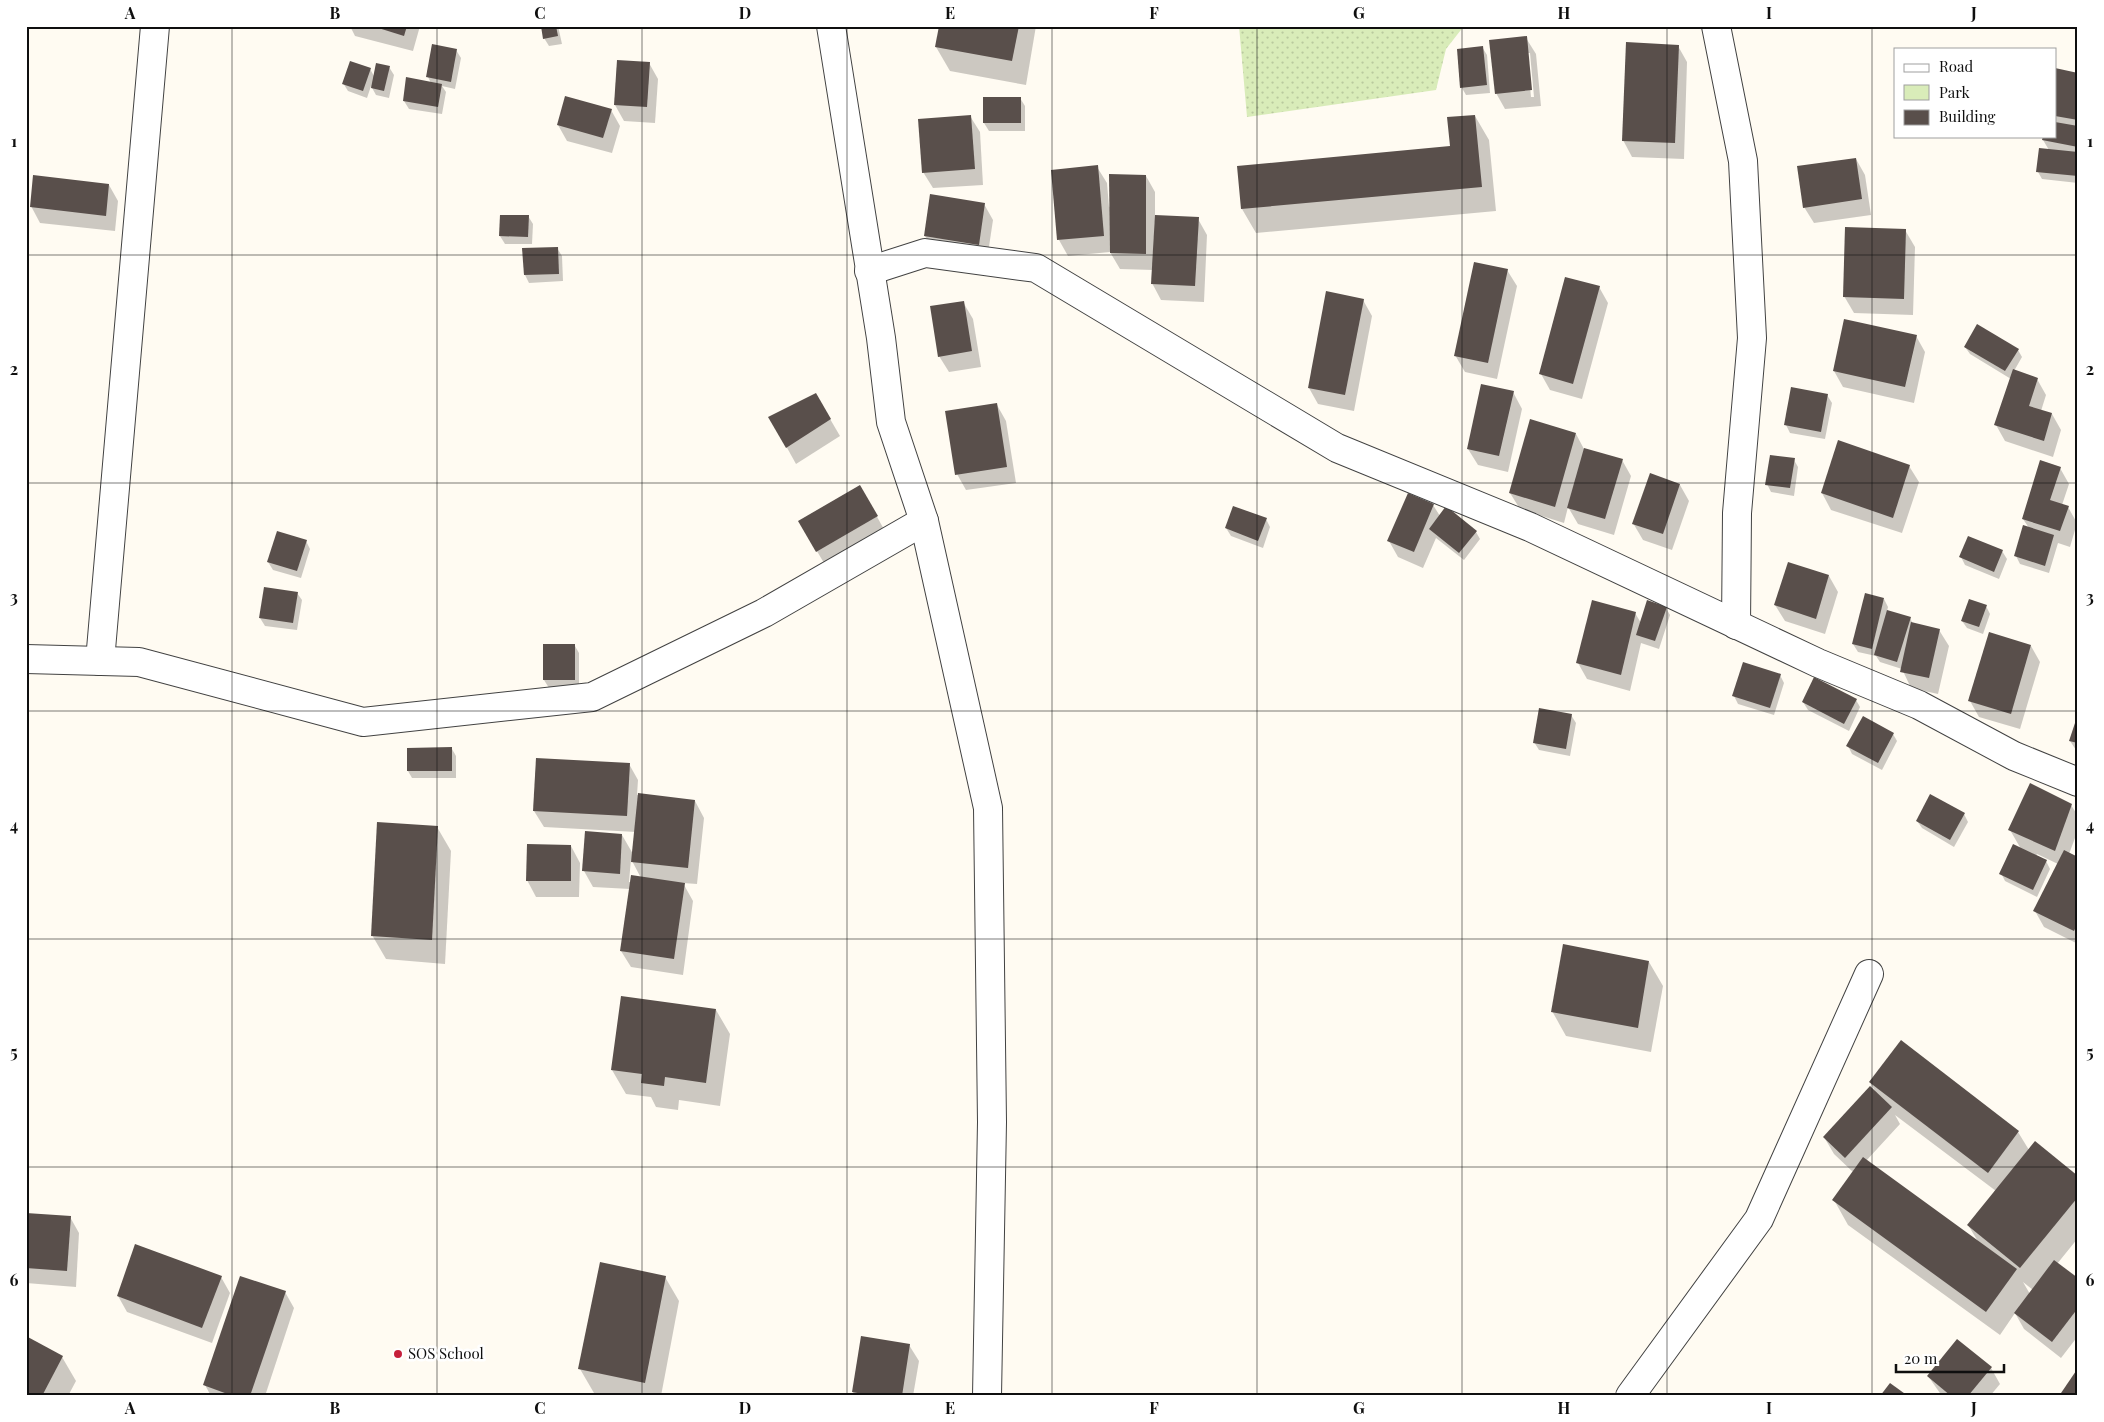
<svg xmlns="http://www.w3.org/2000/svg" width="2104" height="1422" font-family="'Playfair Display',serif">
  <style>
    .green { fill: url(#green-dots) }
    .shadow { fill: #0003; fill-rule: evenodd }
    .building { fill: #594f4b }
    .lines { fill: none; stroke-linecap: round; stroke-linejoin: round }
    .minor-casing { stroke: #424242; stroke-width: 30 }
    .minor { stroke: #fff; stroke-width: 28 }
    .grid { fill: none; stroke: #0f0f0f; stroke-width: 1; stroke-opacity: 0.55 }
    .poi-dot { fill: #c6203b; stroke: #fff; stroke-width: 2 }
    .labels { text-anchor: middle; stroke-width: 5; stroke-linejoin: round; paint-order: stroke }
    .poi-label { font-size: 15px; fill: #0f0f0f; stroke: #fff; text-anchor: start }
    .neatline { fill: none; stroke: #0f0f0f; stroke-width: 2 }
    .grid-label { font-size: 16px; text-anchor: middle; font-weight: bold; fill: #0f0f0f }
  </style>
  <defs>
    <pattern id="green-dots" width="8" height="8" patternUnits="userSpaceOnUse" patternTransform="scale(1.25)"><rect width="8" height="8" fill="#d9ecb9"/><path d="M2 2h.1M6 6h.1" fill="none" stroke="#b9c99e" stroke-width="1.8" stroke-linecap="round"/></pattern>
  </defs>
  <rect width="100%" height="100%" fill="#fffbf2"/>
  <!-- green -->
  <polygon class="green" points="1239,26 1464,26 1446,49 1436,90 1247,117"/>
  <!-- shadow -->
  <g class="shadow">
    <polygon points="350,26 420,26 413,51 355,36"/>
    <polygon points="542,26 558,26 562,44 549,46 544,38"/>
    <polygon points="940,26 1036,26 1026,85 950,71 936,47"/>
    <path d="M1526,38L1536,54L1541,106L1505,109L1496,93ZM1527,53H1530L1534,97H1531Z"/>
    <polygon points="1678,46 1687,62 1684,159 1632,157 1623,140"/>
    <polygon points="1482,47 1487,55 1490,93 1466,95 1462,88"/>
    <polygon points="456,50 461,58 455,89 442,86 446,92 442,114 409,109 404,101 431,83 428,77"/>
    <polygon points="649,63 658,79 655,123 624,121 615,105"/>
    <polygon points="389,67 394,75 389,98 376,95 371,86 367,98 348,91 343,83 370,69 374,76"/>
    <polygon points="2055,70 2078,74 2078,183 2042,179 2038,172 2049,150 2043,140 2055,136"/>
    <polygon points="984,98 1020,98 1025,106 1025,131 989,131 984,123"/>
    <polygon points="611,110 620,126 612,153 567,141 558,125"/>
    <polygon points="970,116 980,132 983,185 933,188 923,172"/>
    <polygon points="1475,116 1489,140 1496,211 1256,233 1242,209 1238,167 1451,147"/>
    <polygon points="1856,159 1865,175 1871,215 1814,223 1804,207"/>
    <polygon points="1097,167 1107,183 1109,207 1146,176 1155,192 1155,216 1198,219 1207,235 1204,302 1161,300 1152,283 1153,270 1120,269 1110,252 1068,256 1059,240"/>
    <polygon points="109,185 118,201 115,231 40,223 31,206"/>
    <polygon points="984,204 993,220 987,260 935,252 925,236"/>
    <polygon points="501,216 528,216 533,224 532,244 505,244 500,236"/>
    <polygon points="1905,230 1915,247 1913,315 1854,313 1844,296"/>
    <polygon points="557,248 562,256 563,281 529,283 525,275"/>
    <polygon points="1507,270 1517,286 1497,379 1465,372 1455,355"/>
    <polygon points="1599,287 1608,303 1582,399 1550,390 1541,374"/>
    <polygon points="1363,300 1372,316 1354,411 1318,404 1309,388"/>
    <polygon points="963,302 973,319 981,367 949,372 939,356"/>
    <polygon points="1916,336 1925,352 1914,403 1843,387 1834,371"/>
    <polygon points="1965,347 2018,350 2022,357 2014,371 2037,379 2046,395 2041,411 2052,414 2061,430 2053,457 2005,441 1996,425 2011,379 1970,354"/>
    <polygon points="1513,392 1522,409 1508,472 1478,465 1468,449"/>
    <polygon points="816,395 840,436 796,464 770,417"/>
    <polygon points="1827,395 1832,403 1825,439 1790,433 1786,425"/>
    <polygon points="997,405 1006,421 1016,483 966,490 957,474"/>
    <polygon points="1576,434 1584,449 1622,460 1631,476 1614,535 1578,524 1568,507 1564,523 1520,509 1510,493"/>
    <polygon points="1794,460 1798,467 1794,496 1771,492 1767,484"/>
    <polygon points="1909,466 1919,482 1902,533 1831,510 1822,493"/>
    <polygon points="2060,468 2069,484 2062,505 2068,507 2077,523 2070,547 2058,543 2049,573 2020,564 2016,556 2029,528 2023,519"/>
    <polygon points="1680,485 1689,501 1672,550 1643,540 1633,523"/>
    <polygon points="860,486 886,533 827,568 799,521"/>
    <polygon points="1433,505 1440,516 1476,532 1480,539 1464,560 1436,538 1423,568 1398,557 1389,541"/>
    <polygon points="1266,519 1270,527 1263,548 1231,536 1226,528"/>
    <polygon points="306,541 310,549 301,578 273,570 268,562"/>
    <polygon points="2002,551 2007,559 1999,579 1965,565 1961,557"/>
    <polygon points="1829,576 1838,592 1825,634 1785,621 1775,605"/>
    <polygon points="297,593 302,600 297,630 265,626 260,618"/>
    <polygon points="1884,599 1888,607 1887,611 1910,618 1913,624 1939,630 1949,646 1938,694 1911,688 1902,669 1880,662 1876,656 1858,652 1853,644"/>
    <polygon points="1986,606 1990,614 1983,634 1967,628 1962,621"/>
    <polygon points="1666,608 1670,615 1659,649 1641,643 1630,691 1587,679 1578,663 1635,613 1641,623"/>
    <polygon points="575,646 579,653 579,688 549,688 544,680"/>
    <polygon points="2031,646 2040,662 2020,729 1979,717 1970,701"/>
    <polygon points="1780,675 1784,683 1774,715 1738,704 1734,696"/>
    <polygon points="1856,700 1860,707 1849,731 1808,710 1803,702"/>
    <polygon points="1571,715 1576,723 1570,756 1539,750 1534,742"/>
    <polygon points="2078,717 2078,753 2070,741"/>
    <polygon points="1893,734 1897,741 1882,770 1852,754 1848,746"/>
    <polygon points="452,749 456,756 456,778 412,778 408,771"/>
    <path d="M629,764L638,780L637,795L695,801L704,818L697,884L683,883L693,901L683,975L631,967L621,951L630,889L593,887L584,871L586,832L622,835L633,854L636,832L544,827L534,811ZM631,859L641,878L631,882H629Z"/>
    <polygon points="2071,805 2078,816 2078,830 2069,854 2078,858 2078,944 2044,927 2035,911 2058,864 2037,854 2036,856 2046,861 2050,869 2037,897 2005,881 2001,873 2021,849 2010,830"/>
    <polygon points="1964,814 1968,822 1954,847 1922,828 1917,821"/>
    <polygon points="437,827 451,851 445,964 386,959 372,935"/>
    <polygon points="571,846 580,863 579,897 536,897 527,880"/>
    <polygon points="1649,962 1663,986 1651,1052 1566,1036 1552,1011"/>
    <polygon points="716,1010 730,1034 720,1106 679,1100 678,1110 656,1107 651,1097 626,1094 612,1070"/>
    <path d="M1901,1042L2018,1132L2029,1150L2078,1178V1238L2057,1264L2078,1280V1336L2061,1358L2024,1329L2015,1313L2000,1335L1848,1225L1834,1200L1854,1173L1834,1154L1824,1137L1876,1093L1870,1082ZM1895,1115L1996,1191L1968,1225L1979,1243L1866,1161L1900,1124ZM2023,1282L2033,1290L2030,1294Z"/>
    <polygon points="26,1214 70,1217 79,1233 76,1287 26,1283"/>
    <polygon points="221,1277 230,1293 212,1343 127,1312 118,1296"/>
    <polygon points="665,1277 679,1301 661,1396 605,1396 594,1393 580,1369"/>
    <polygon points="285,1292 294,1308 265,1396 211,1396 205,1385"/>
    <polygon points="909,1345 919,1361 913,1396 855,1396 853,1392"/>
    <polygon points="62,1357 76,1381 68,1396 26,1396"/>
    <polygon points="1991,1368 2000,1384 1990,1396 1942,1396 1928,1376"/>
  </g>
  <!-- building -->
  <g class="building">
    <polygon points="372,26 407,26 404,36"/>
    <polygon points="541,26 556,26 558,36 543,39"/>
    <polygon points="939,26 1019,26 1012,61 935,47"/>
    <polygon points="1527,36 1532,90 1495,94 1489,40"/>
    <polygon points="1626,42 1679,45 1675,143 1622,141"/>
    <polygon points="432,44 457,49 451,82 426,77"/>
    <polygon points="1483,46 1487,85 1460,88 1457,49"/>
    <polygon points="617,60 650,62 647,107 614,105"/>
    <polygon points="350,61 371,68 363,91 342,84"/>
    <polygon points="376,63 390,66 384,91 371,88"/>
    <polygon points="2055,68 2078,73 2078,120 2055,116"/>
    <polygon points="406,77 442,84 438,107 403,101"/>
    <polygon points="565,96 612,109 603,138 557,125"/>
    <rect x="983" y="97" width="38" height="26"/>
    <polygon points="971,115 975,169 922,173 918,119"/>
    <polygon points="1475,115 1482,187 1241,209 1237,166 1450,146 1447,117"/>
    <polygon points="2055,122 2078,126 2078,147 2042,140 2043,136 2055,136"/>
    <polygon points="2039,148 2078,152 2078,176 2036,172"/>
    <polygon points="1856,158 1862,199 1803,208 1797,166"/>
    <polygon points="1098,165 1104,236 1057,240 1051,170"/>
    <polygon points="1109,174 1146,175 1146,254 1110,253"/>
    <polygon points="33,175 109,184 106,216 30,207"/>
    <polygon points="930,194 985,203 979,245 924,236"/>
    <polygon points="500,215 529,215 528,237 499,236"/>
    <polygon points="1155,215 1199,217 1195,286 1151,284"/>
    <polygon points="1845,227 1906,229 1904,299 1843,297"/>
    <polygon points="558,247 559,274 524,275 522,248"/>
    <polygon points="1474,262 1508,269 1488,363 1454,356"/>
    <polygon points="1565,277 1600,286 1573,384 1539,374"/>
    <polygon points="1326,291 1364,299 1345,395 1308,388"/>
    <polygon points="964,301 972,351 938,357 930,306"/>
    <polygon points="1844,319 1917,335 1905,387 1833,371"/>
    <polygon points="1977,324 2019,349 2005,371 1964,347"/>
    <polygon points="2013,369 2038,378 2029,406 2052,413 2044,441 1994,425"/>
    <polygon points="1481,384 1514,391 1499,456 1467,449"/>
    <polygon points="1791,387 1828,394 1821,432 1784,425"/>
    <polygon points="816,393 831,419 786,448 768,417"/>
    <polygon points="997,403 1007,467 955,475 945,411"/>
    <polygon points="1530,419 1576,433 1555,507 1509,493"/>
    <polygon points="1838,440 1910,465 1893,518 1821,493"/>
    <polygon points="1584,448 1623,459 1605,519 1567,508"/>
    <polygon points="1770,455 1795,458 1790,488 1765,485"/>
    <polygon points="2040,460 2061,467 2050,500 2069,506 2060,531 2022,519"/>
    <polygon points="1650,473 1680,484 1663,534 1632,524"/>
    <polygon points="860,485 878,516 816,552 798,521"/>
    <polygon points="1408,493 1434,504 1414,552 1387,541"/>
    <polygon points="1233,506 1267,518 1258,541 1225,528"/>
    <polygon points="1446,506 1477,531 1459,553 1429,529"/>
    <polygon points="2023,525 2054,535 2045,566 2014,556"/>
    <polygon points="277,531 307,540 297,571 267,562"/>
    <polygon points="1968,536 2003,550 1994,572 1959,557"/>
    <polygon points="1788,562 1829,575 1816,619 1774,605"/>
    <polygon points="264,587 298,592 293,623 259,618"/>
    <polygon points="1865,593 1884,598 1872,649 1852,644"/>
    <polygon points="1969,599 1987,605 1979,627 1961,621"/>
    <polygon points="1592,600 1636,612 1621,675 1576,663"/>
    <polygon points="1647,600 1667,607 1655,641 1636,635"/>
    <polygon points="1887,610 1911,617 1897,662 1874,655"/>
    <polygon points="1911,622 1940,629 1929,678 1900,672"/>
    <polygon points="1989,632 2031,645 2011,714 1968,701"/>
    <rect x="543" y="644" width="32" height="36"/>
    <polygon points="1743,662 1781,674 1770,708 1732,696"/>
    <polygon points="1814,677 1857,699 1844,724 1802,702"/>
    <polygon points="1539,708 1572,714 1566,749 1533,743"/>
    <polygon points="2078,714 2078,743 2069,741"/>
    <polygon points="1863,716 1894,733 1878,763 1846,746"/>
    <polygon points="452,747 452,771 407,771 407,748"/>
    <polygon points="536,758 630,763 627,816 533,811"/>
    <polygon points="2030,783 2072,804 2055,851 2008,830"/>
    <polygon points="638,793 695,800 688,868 631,862"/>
    <polygon points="1930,794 1965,813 1950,840 1916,821"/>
    <polygon points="377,822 438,826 432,940 371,936"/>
    <polygon points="585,831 622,834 620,874 582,871"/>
    <polygon points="527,844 571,845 571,881 526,881"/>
    <polygon points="2013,844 2047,860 2033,890 1999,874"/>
    <polygon points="2064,850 2078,857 2078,923 2074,931 2033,911"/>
    <polygon points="631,875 685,883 674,959 620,951"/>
    <polygon points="1563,944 1649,961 1638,1028 1551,1012"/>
    <polygon points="621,996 716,1009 706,1083 665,1077 664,1086 641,1083 642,1074 611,1070"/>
    <polygon points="1901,1040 2019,1131 1988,1173 1869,1082"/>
    <polygon points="1870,1086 1892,1107 1845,1158 1823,1137"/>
    <polygon points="2035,1141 2078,1176 2078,1197 2020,1268 1967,1225"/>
    <polygon points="1863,1157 2017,1269 1986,1312 1832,1200"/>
    <polygon points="26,1213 71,1216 67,1271 26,1268"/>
    <polygon points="135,1244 222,1276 202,1328 117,1296"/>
    <polygon points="2054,1260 2078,1278 2078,1308 2052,1342 2014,1313"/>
    <polygon points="600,1262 666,1276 645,1383 578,1369"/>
    <polygon points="240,1276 286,1291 250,1396 233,1396 203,1385"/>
    <polygon points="26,1336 63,1356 42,1396 26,1396"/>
    <polygon points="861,1336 910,1344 902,1396 874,1396 852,1392"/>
    <polygon points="1957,1339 1992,1367 1968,1396 1951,1396 1927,1376"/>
    <polygon points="2078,1368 2078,1396 2059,1396"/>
    <polygon points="1890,1383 1908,1396 1880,1396"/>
  </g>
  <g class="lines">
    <!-- minor casing -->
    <g class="minor-casing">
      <g id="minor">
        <polyline points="831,26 881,338 891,422 924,521 988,808 992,1122 987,1396"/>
        <polyline points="1716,26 1743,161 1752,338 1737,513 1736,625"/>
        <polyline points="869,271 925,253 1036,268 1337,448 1530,527 1818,663 1919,705 2014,756 2078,782"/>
        <polyline points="26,659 139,662 363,722 592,697 764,613 924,521"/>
        <polyline points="100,661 155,26"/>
        <polyline points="1630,1396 1759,1219 1869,974"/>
      </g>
    </g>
    <!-- minor -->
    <use href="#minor" class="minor"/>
  </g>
  <!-- grid -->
  <path class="grid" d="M232,26V1396M437,26V1396M642,26V1396M847,26V1396M1052,26V1396M1257,26V1396M1462,26V1396M1667,26V1396M1872,26V1396M26,255H2078M26,483H2078M26,711H2078M26,939H2078M26,1167H2078"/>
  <!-- markers -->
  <circle class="poi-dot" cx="398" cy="1354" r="5"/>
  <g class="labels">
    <!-- poi labels -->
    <g class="poi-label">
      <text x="408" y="1359">SOS School</text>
    </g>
  </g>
  <!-- border -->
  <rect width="2104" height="1422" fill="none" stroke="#ffffff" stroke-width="55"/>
  <!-- legend -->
  <rect x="1894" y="48" width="162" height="90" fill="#ffffff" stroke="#9f9f9f"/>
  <rect x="1904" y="64" width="25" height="8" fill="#ffffff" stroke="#9f9f9f"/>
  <text x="1939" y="72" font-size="15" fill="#0f0f0f">Road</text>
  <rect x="1904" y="85" width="25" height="15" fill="#d9ecb9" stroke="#9f9f9f"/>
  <text x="1939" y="98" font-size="15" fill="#0f0f0f">Park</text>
  <rect x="1904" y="110" width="25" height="15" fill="#594f4b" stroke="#9f9f9f"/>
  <text x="1939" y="122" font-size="15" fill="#0f0f0f">Building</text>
  <!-- scale -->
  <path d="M1896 1364v8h108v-8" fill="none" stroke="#0f0f0f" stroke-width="2.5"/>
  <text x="1904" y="1364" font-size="15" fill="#0f0f0f" stroke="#ffffff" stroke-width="4" paint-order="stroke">20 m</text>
  <rect x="28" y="28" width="2048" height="1366" class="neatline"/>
  <g class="grid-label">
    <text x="130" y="19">A</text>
    <text x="335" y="19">B</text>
    <text x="540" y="19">C</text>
    <text x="745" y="19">D</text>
    <text x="950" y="19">E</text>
    <text x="1154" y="19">F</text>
    <text x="1359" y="19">G</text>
    <text x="1564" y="19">H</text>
    <text x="1769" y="19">I</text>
    <text x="1974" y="19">J</text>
    <text x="14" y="147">1</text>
    <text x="2090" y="147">1</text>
    <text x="14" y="375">2</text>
    <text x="2090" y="375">2</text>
    <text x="14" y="603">3</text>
    <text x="2090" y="603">3</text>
    <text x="14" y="831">4</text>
    <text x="2090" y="831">4</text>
    <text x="14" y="1058">5</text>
    <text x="2090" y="1058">5</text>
    <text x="14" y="1286">6</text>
    <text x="2090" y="1286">6</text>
    <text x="130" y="1414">A</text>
    <text x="335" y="1414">B</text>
    <text x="540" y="1414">C</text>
    <text x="745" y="1414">D</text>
    <text x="950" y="1414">E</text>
    <text x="1154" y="1414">F</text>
    <text x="1359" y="1414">G</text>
    <text x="1564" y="1414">H</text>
    <text x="1769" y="1414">I</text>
    <text x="1974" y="1414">J</text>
  </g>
</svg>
